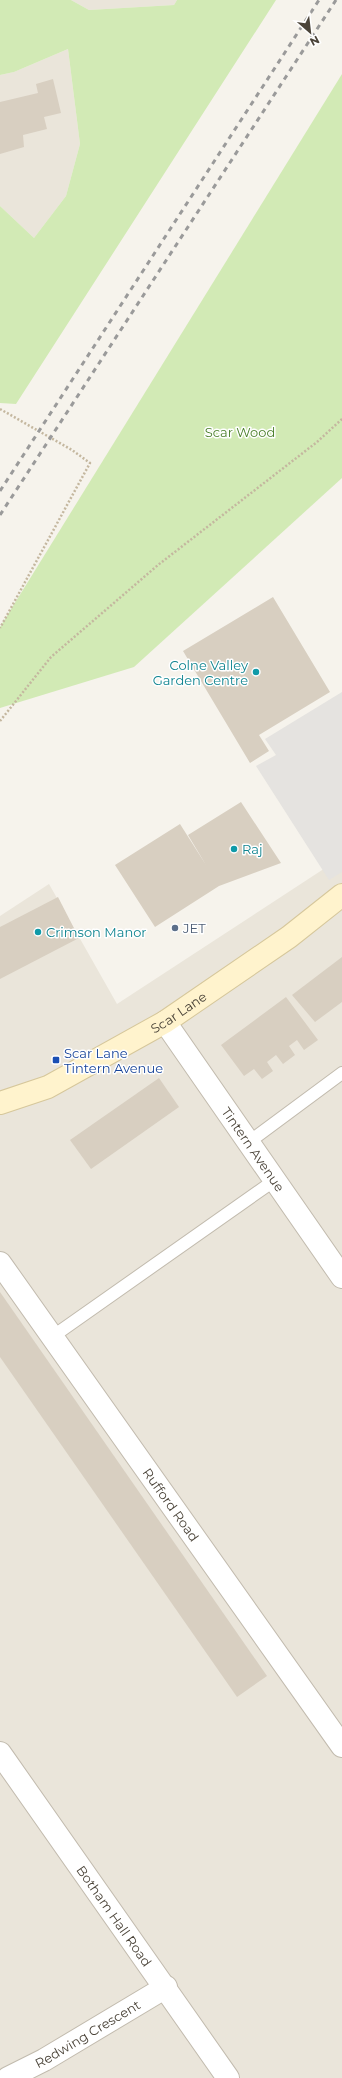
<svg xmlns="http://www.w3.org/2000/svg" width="342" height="2078" font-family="Montserrat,sans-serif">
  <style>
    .residential { fill: #eae5da }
    .green { fill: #d2eab5 }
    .parking { fill: #e5e3e0 }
    .building { fill: #d8cfc1 }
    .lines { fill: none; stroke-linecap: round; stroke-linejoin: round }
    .service-casing { stroke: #c2bbae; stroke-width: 14 }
    .minor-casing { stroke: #c2bbae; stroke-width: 24 }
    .secondary-casing { stroke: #d6c79b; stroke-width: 24 }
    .path { stroke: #c4b79f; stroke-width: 2.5; stroke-dasharray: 2 2; stroke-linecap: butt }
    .service { stroke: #fff; stroke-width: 12 }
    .minor { stroke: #fff; stroke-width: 22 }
    .secondary { stroke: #fff3cd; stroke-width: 22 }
    .rail { stroke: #9a9a9a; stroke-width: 3; stroke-dasharray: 5 5; stroke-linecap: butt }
    .culture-dot { fill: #0f9aa8; stroke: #fff; stroke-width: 1.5 }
    .service-dot { fill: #5c6f8a; stroke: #fff; stroke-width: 1.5 }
    .transit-dot { fill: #1a4fb4; stroke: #fff; stroke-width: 1.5 }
    .labels { text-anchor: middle; stroke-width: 3; stroke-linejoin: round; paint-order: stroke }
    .park-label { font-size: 13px; fill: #4a7f2a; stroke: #fff }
    .culture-label { font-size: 13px; fill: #0d838f; stroke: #fff; text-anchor: start }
    .service-label { font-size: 13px; fill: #4e5e75; stroke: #fff; text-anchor: start }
    .street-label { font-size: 13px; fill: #4b4439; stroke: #fff }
    .transit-label { font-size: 13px; fill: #164399; stroke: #fff; text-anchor: start }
  </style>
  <rect width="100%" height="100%" fill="#f6f3ec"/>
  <!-- residential -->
  <g class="residential">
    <polygon points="71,0 177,0 174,5 89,10"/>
    <polygon points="68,49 80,144 66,196 34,238 0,206 0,75 14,72"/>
    <polygon points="342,857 342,2078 0,2078 0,916 49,884 117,1004"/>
  </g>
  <!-- green -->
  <g class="green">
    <polygon points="0,0 71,0 89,10 174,5 177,0 276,0 16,404 0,403 0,206 34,238 66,196 80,144 68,49 14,72 0,75"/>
    <polygon points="342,74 342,478 134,667 0,708 0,627"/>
  </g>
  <!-- parking -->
  <polygon class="parking" points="342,692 342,872 329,880 256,766 276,755 265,739"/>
  <!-- building -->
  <g class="building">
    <polygon points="53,79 61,113 44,117 47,129 23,135 24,147 0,154 0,102 38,93 36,84"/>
    <polygon points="273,597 330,692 259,735 269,751 250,763 183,651"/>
    <polygon points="241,802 281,863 219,886 155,927 115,865 180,824 206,865 188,835"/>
    <polygon points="58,897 79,938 0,979 0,927"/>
    <polygon points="342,957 342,1002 315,1022 292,995"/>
    <polygon points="286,997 318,1040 304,1050 297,1040 289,1046 295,1055 283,1064 276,1055 267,1062 273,1071 262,1079 254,1069 244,1076 221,1045"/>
    <polygon points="159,1078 179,1107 91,1169 70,1140"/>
    <polygon points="0,1292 267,1676 237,1697 0,1357"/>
  </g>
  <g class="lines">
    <!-- service casing -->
    <g class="service-casing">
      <g id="service">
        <polyline points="249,1142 342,1073"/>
        <polyline points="52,1337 275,1180"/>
      </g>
    </g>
    <!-- minor casing -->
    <g class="minor-casing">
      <g id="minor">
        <path id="s1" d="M165,1022L342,1277"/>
        <path id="s2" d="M0,1263L342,1746"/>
        <path id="s3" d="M0,1753L228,2078"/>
        <path id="s4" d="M8,2078L44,2060L166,1987"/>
      </g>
    </g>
    <!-- secondary casing -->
    <g class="secondary-casing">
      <g id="secondary">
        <path id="s5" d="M0,1103L48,1087L165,1022L289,937L342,895"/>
      </g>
    </g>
    <!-- path -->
    <g class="path">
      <polyline points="0,409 72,450 90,463 0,628"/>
      <polyline points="0,721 51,657 158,565 317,442 342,419"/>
    </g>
    <!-- service -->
    <use href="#service" class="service"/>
    <!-- minor -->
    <use href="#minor" class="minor"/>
    <!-- secondary -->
    <use href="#secondary" class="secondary"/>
    <!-- rail -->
    <g class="rail">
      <polyline points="0,491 319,0"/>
      <polyline points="0,515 336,0"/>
    </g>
  </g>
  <!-- markers -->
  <g class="culture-dot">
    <circle cx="256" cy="672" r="4"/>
    <circle cx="234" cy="849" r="4"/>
    <circle cx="38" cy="932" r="4"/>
  </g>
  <circle class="service-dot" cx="175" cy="928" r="4"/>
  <rect class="transit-dot" x="52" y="1056" width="8" height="8" rx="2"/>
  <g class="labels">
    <!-- park labels -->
    <g class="park-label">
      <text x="240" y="437">Scar Wood</text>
    </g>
    <!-- culture labels -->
    <g class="culture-label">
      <text x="248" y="670" text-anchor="end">Colne Valley<tspan x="248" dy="15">Garden Centre</tspan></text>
      <text x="242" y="854">Raj</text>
      <text x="46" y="937">Crimson Manor</text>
    </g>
    <!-- service labels -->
    <g class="service-label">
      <text x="183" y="933">JET</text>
    </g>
    <!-- street labels -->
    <g class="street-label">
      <text dy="5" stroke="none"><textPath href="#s5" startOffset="201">Scar Lane</textPath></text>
      <text dy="5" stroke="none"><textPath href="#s1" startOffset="155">Tintern Avenue</textPath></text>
      <text dy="5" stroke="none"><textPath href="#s2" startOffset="296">Rufford Road</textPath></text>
      <text dy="5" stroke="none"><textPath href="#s3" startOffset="199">Botham Hall Road</textPath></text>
      <text dy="5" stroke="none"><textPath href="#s4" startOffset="91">Redwing Crescent</textPath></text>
    </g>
    <!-- transit labels -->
    <g class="transit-label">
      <text x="64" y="1058">Scar Lane<tspan x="64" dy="15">Tintern Avenue</tspan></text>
    </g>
  </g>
  <!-- north arrow -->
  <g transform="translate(310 32) rotate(152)" stroke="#ffffff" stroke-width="3" paint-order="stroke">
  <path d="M0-3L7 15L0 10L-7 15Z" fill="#4b4439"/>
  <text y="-6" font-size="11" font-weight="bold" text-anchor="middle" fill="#4b4439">N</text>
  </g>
</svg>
